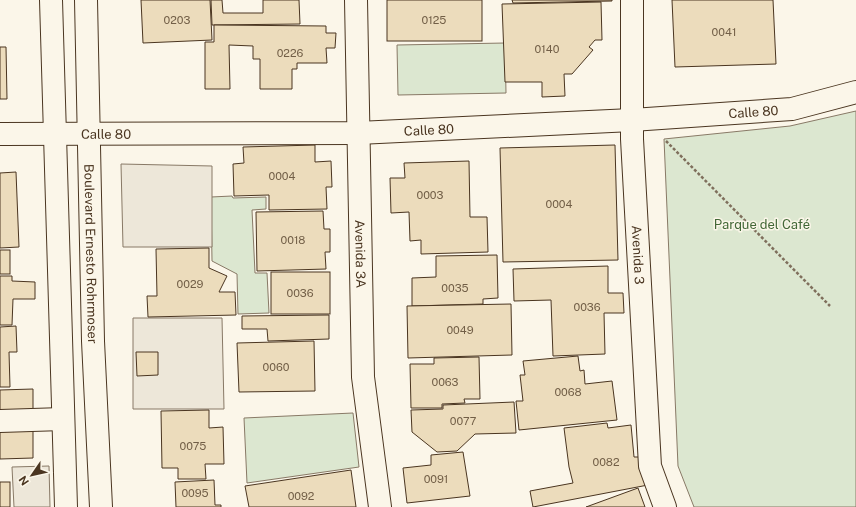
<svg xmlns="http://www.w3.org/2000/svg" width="856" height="507" font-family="'Public Sans',sans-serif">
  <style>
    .green { fill: #dce7d0; stroke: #887966 }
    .parking { fill: #ede7d9; stroke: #887966 }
    .building { fill: #ecdcbc; stroke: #4a3520 }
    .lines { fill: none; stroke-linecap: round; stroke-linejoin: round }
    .minor-casing { stroke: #4a3520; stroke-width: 24 }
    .major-casing { stroke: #4a3520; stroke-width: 24 }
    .path { stroke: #7f6f5c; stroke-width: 2.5; stroke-dasharray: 3 2; stroke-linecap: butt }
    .minor { stroke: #fbf6e9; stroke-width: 22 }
    .major { stroke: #fbf6e9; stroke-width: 22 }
    .labels { text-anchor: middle; stroke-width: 3; stroke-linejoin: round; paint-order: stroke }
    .number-label { font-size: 11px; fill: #725f47 }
    .street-label { font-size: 13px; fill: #4a3520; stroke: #fbf6e9 }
    .park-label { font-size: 13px; fill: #436837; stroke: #fbf6e9 }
  </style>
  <rect width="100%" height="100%" fill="#fbf6e9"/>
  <!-- green -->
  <g class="green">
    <polygon points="505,43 506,93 398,95 397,45"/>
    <polygon points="856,111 856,507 694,507 678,466 664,139 790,126"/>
    <polygon points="232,196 233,198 266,197 266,209 252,210 255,273 267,273 269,313 238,314 237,274 212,261 211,197"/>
    <polygon points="353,413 359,467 247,483 244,418"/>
  </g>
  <!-- parking -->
  <g class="parking">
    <polygon points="121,164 212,166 212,247 123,247"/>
    <polygon points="133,318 222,318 224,409 133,409"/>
    <polygon points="49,466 50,507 14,507 12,467"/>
  </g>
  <!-- building -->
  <g class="building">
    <polygon points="141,0 210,0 212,40 143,43"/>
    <polygon points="211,0 222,0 223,13 263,13 263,0 299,0 300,24 212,25"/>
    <rect x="387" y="0" width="95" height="41"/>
    <polygon points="512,0 612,0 612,1 513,3"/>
    <polygon points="672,0 773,0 776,64 675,67"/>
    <polygon points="601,2 602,40 595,40 589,47 593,50 572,74 564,74 565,96 542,97 542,82 505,82 502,4"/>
    <polygon points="214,25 326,26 326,33 336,33 335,48 326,48 327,63 297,63 297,69 292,69 292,89 260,89 260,59 253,59 253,46 229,45 230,89 205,89 205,42 214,42"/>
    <polygon points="0,47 6,47 7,99 0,99"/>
    <polygon points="315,145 315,162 331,161 332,187 326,187 327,209 269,210 269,195 234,196 233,164 244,163 243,147"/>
    <polygon points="615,145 618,260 503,262 500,148"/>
    <polygon points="469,161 470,217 487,217 488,252 421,254 421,240 410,241 409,212 391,213 390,178 405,178 404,163"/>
    <polygon points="16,172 19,247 0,248 0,173"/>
    <polygon points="323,211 324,229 330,229 330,252 325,252 326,269 257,271 256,212"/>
    <polygon points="209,248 209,268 227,276 219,292 235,292 236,315 148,317 147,296 157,296 156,249"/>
    <rect x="0" y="250" width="10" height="24"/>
    <polygon points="497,255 498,298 483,299 483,304 412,306 412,278 436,277 436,256"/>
    <polygon points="608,266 608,293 623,293 624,313 604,313 605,354 553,356 551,300 514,301 513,269"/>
    <rect x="271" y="272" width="59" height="42"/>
    <polygon points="0,276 12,276 12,281 35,282 35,299 13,299 12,325 0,325"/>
    <polygon points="511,304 512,355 408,358 407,306"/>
    <polygon points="329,315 329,339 268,341 267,329 242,329 242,316"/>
    <polygon points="16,326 17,352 9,352 10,387 0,387 0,327"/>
    <polygon points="314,341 315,391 239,392 237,343"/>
    <polygon points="136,352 158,352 158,375 137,376"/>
    <polygon points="578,356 580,371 584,370 585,384 612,381 617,420 519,430 516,401 523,401 520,375 525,375 523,361"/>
    <polygon points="479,357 480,399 464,399 465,403 442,404 442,408 411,408 410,364 434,364 434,358"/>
    <polygon points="33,389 33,458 0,459 0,390"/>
    <polygon points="514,402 516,433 475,434 457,451 437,452 412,432 411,410 443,409 443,405"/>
    <polygon points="209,410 209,428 223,427 224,464 205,464 206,479 178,479 178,468 162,468 161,411"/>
    <polygon points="607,423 608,428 631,425 634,457 643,457 648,485 533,507 530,491 573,483 569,467 564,428"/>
    <polygon points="463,452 470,496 407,503 403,468 431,465 431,455"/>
    <polygon points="351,470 356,507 249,507 245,486"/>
    <polygon points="214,480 215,505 221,505 221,507 176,507 175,482"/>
    <rect x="0" y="482" width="10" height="25"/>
    <polygon points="638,488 645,507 586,507"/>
  </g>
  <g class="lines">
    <!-- minor casing -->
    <g class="minor-casing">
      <g id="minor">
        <path id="s1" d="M356,0L363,377L380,507"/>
        <path id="s2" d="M632,0V139L650,466L665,507"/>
        <path id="s3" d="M0,134L358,133L632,120L792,109L856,92"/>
        <polyline points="0,421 63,419"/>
      </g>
    </g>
    <!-- major casing -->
    <g class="major-casing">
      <g id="major">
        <polyline points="51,0 66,507"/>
        <path id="s4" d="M86,0L93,341L101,507"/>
      </g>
    </g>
    <!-- path -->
    <polyline class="path" points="666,141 830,306"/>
    <!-- minor -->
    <use href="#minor" class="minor"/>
    <!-- major -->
    <use href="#major" class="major"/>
  </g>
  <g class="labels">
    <!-- number labels -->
    <g class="number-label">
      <text x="177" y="24">0203</text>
      <text x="434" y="24">0125</text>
      <text x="724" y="36">0041</text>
      <text x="547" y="53">0140</text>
      <text x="290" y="57">0226</text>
      <text x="282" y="180">0004</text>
      <text x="430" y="199">0003</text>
      <text x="559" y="208">0004</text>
      <text x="293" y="244">0018</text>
      <text x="190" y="288">0029</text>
      <text x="455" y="292">0035</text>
      <text x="300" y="297">0036</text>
      <text x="587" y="311">0036</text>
      <text x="460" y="334">0049</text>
      <text x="276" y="371">0060</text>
      <text x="445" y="386">0063</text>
      <text x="568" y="396">0068</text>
      <text x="463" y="425">0077</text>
      <text x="193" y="450">0075</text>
      <text x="606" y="466">0082</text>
      <text x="436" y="483">0091</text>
      <text x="195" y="497">0095</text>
      <text x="301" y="500">0092</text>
    </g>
    <!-- street labels -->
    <g class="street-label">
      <text dy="5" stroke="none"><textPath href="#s3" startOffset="754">Calle 80</textPath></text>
      <text dy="5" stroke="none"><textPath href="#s3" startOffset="429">Calle 80</textPath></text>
      <text dy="5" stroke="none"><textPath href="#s3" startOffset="106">Calle 80</textPath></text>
      <text dy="5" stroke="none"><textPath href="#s4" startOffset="254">Boulevard Ernesto Rohrmoser</textPath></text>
      <text dy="5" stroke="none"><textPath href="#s1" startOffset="254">Avenida 3A</textPath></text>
      <text dy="5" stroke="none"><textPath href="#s2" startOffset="255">Avenida 3</textPath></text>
    </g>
    <!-- park labels -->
    <g class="park-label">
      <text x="762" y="229">Parque del Café</text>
    </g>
  </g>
  <!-- north arrow -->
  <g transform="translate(32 475) rotate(236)" stroke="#fbf6e9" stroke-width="3" paint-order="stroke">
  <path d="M0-3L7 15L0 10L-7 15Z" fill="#4a3520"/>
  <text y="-6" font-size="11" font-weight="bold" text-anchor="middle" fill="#4a3520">N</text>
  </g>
</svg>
